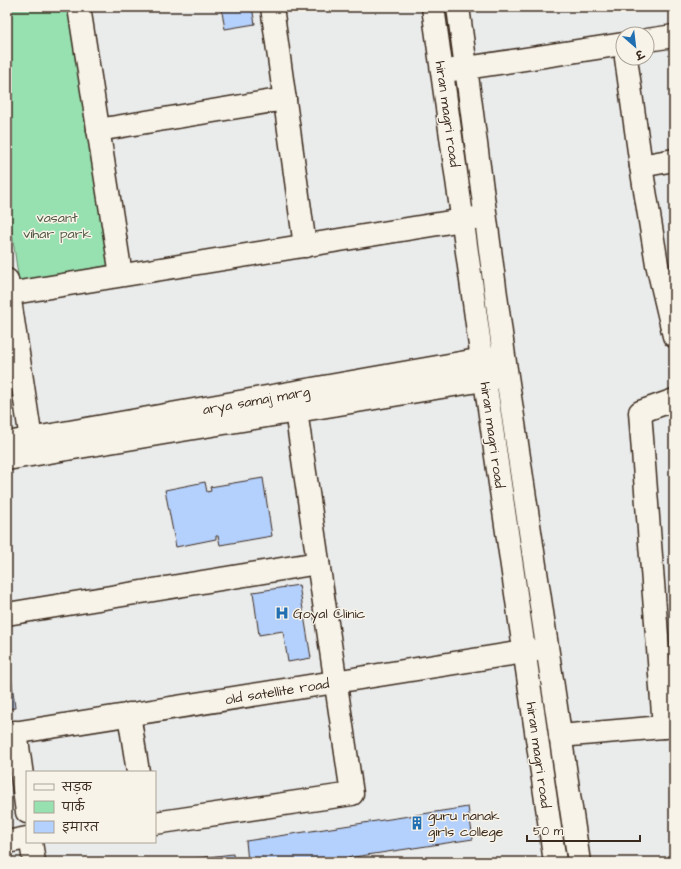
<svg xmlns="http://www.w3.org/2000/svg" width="681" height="869" font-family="'Architects Daughter','Playpen Sans Deva',sans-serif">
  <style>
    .green { fill: #97e0b0; stroke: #698567 }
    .building { fill: #b4d0fd; stroke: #3b2a1e }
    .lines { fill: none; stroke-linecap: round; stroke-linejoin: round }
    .minor-casing { stroke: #3b2a1e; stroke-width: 25 }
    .major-casing { stroke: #3b2a1e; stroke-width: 25 }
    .minor { stroke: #f7f3e8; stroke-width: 22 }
    .major { stroke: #f7f3e8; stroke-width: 22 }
    .labels { text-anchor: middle; stroke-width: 3; stroke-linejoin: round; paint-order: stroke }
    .street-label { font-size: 14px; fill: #3b2a1e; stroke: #f7f3e8 }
    .park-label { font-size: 14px; fill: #525842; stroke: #f7f3e8 }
    .poi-label { font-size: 14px; fill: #3b2a1e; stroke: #f7f3e8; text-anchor: start }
  </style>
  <rect width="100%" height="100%" fill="#eaecec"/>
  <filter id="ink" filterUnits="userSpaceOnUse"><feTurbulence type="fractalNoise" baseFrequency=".025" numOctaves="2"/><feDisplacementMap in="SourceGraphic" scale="8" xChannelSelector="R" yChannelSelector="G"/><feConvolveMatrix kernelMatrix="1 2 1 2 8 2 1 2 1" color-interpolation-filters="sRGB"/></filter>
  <g filter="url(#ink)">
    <!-- green -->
    <polygon class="green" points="7,7 70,7 110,265 19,282 7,198"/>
    <!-- building -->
    <g class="building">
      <polygon points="221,7 252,7 255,24 225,29"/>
      <polygon points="263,478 272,536 220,545 218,536 216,536 216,539 176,547 165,490 205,482 207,492 211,491 210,487"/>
      <polygon points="299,585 311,658 288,662 283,631 259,635 253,592"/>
      <polygon points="10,667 15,708 7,709 7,668"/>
      <polygon points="468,807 473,839 321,862 248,862 246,841"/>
      <polygon points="233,854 234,862 165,862"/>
    </g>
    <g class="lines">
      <!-- minor casing -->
      <g class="minor-casing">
        <g id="minor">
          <polyline points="79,7 121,275"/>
          <polyline points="272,7 305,246"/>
          <polyline points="458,7 504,356 579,862"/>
          <polyline points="647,40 674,36"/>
          <polyline points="626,58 641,166 657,264 674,336"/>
          <polyline points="453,70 623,44"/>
          <polyline points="98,130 285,99"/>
          <polyline points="641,166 674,160"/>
          <polyline points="7,280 33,453"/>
          <polyline points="7,294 481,217"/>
          <polyline points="7,443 500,356"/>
          <polyline points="7,459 502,377"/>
          <polyline points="7,614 318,563"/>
          <polyline points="129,714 138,772"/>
          <polyline points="664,727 640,412 674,400"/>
          <polyline points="16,732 27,812"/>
          <polyline points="7,734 543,649"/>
          <polyline points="560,736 674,726"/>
          <polyline points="155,823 352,794 296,411"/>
          <polyline points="7,842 27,838"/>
          <polyline points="31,842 34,862"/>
        </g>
      </g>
      <!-- major casing -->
      <g class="major-casing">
        <polyline id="major" points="433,7 482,360 555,862"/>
      </g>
      <!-- minor -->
      <use href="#minor" class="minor"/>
      <!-- major -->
      <use href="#major" class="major"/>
    </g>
  </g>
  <!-- icons -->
  <defs>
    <g id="hospital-bare" transform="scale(1.08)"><path d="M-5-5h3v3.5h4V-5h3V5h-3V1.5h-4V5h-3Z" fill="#1f6fb2" stroke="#f7f3e8" stroke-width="2.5" paint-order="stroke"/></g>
    <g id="building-bare" transform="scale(1.08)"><path d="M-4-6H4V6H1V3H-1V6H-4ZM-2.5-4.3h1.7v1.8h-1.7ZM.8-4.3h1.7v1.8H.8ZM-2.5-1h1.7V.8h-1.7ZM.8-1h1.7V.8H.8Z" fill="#1f6fb2" stroke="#f7f3e8" stroke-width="2.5" paint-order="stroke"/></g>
  </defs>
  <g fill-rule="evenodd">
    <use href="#hospital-bare" x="282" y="613"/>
    <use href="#building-bare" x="417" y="823"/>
  </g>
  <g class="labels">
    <!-- street labels -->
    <g class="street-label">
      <text transform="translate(448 114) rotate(82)" y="5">hiran magri road</text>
      <text transform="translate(256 400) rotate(-10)" y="5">arya samaj marg</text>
      <text transform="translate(493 435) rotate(82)" y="5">hiran magri road</text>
      <text transform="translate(277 691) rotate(-9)" y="5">old satellite road</text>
      <text transform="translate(539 755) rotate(82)" y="5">hiran magri road</text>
    </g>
    <!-- park labels -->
    <g class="park-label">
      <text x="57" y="222">vasant<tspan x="57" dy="16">vihar park</tspan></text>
    </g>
    <!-- poi labels -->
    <g class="poi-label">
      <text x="293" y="618">Goyal Clinic</text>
      <text x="428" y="820">guru nanak<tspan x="428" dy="16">girls college</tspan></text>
    </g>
  </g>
  <!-- margin -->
  <rect width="681" height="869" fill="none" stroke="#f7f3e8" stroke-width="24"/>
  <rect x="12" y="12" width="657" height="845" fill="none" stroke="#3b2a1e" stroke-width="1.5" filter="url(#ink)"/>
  <!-- legend -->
  <rect x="26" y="771" width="130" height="72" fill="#f7f3e8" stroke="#aca397"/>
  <rect x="34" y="784" width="20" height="6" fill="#f7f3e8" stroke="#aca397"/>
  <text x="62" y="791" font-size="12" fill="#3b2a1e">सड़क</text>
  <rect x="34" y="801" width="20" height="12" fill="#97e0b0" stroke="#aca397"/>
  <text x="62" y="811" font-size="12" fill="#3b2a1e">पार्क</text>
  <rect x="34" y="821" width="20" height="12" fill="#b4d0fd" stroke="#aca397"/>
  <text x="62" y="831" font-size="12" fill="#3b2a1e">इमारत</text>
  <!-- north arrow -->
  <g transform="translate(635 46) rotate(152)"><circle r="19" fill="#f7f3e8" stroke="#aca397"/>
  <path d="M0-3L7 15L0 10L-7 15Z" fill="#1f6fb2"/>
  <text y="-6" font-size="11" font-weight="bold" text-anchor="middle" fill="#3b2a1e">उ</text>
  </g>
  <!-- scale -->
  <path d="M527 835v6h113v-6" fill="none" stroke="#3b2a1e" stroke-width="2"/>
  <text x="533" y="835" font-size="12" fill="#3b2a1e" stroke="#f7f3e8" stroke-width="3" paint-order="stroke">50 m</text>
</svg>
